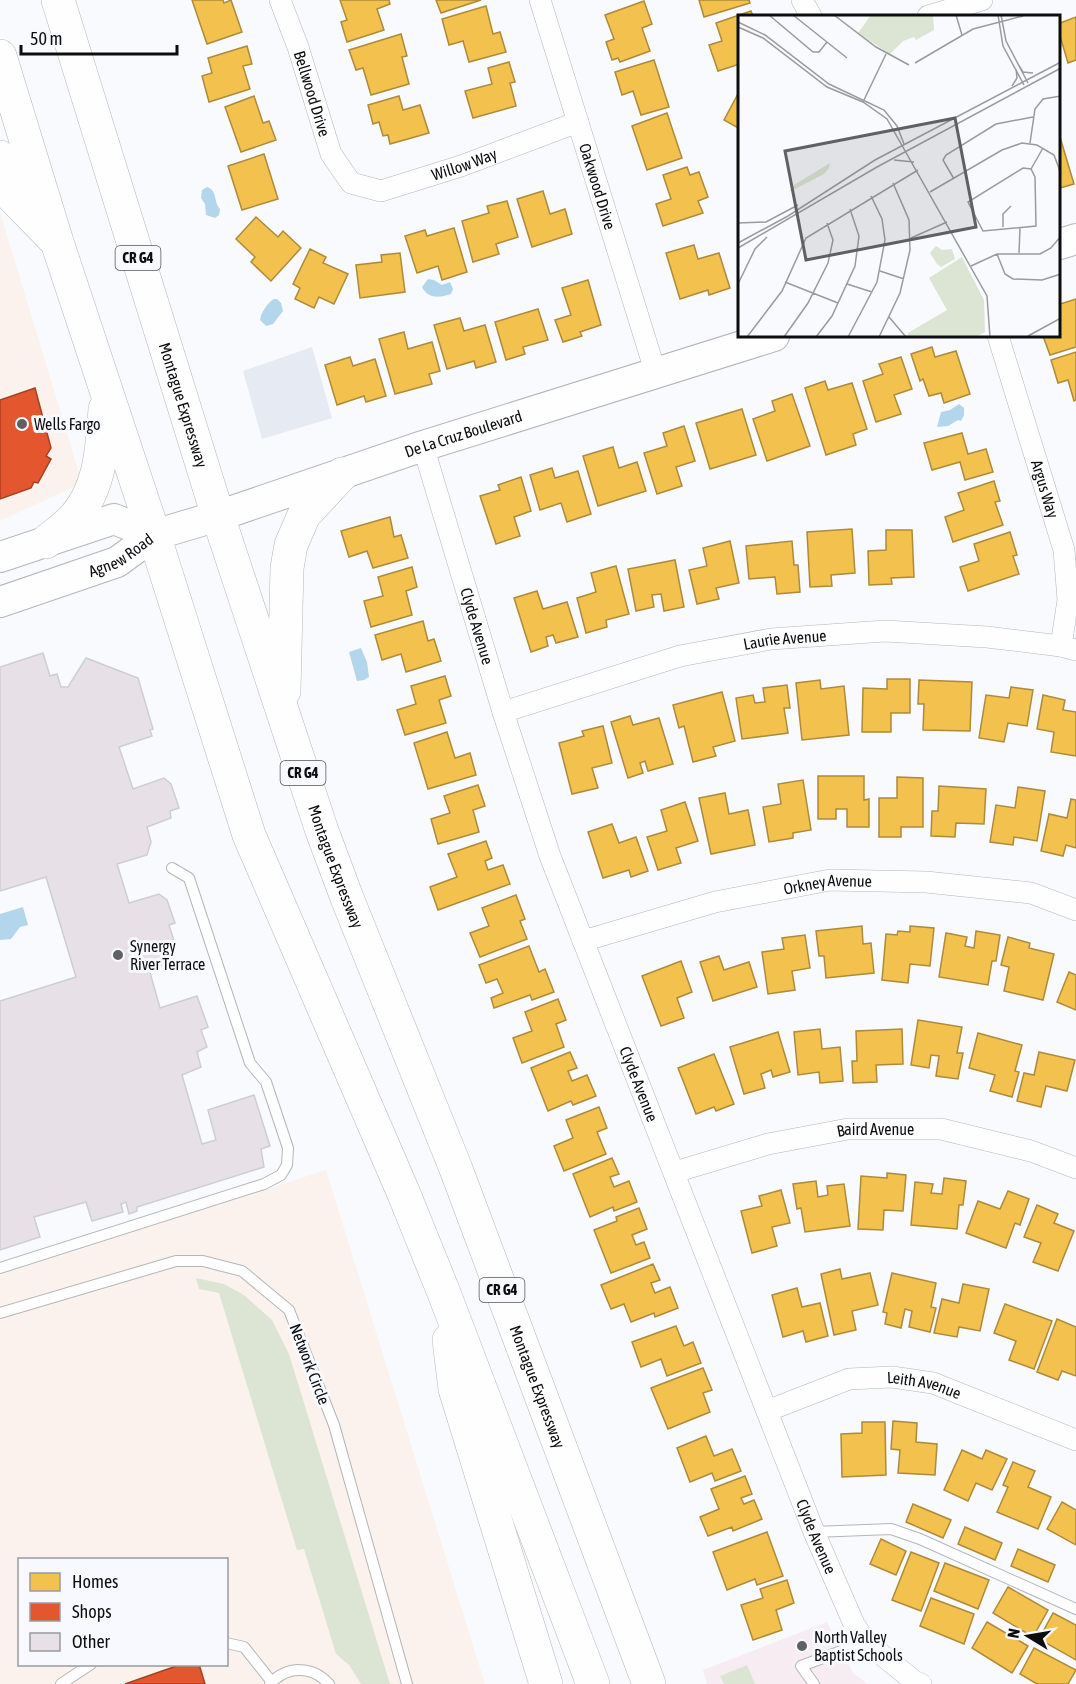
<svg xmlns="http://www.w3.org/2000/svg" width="1076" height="1684" font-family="'Asap Condensed',sans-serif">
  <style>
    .commercial { fill: #fbf2ed; fill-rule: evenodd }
    .built { fill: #e6eaf2 }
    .education { fill: #f6ecf1 }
    .green { fill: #dce5d4 }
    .water { fill: #b3d6ec }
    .homes { fill: #f2c14e; stroke: #ad8b3b; stroke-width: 1.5 }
    .shops { fill: #e4572e; stroke: #a34125; stroke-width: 1.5 }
    .building { fill: #e7e0e6; stroke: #ceced0; stroke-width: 1.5 }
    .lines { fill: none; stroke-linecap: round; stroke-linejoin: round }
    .lane-casing { stroke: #b5b6b9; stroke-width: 12 }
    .street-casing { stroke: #b5b6b9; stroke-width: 22 }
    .secondary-casing { stroke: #b5b6b9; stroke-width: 32 }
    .highway-casing { stroke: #b5b6b9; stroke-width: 34 }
    .lane { stroke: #fefeff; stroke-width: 10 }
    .street { stroke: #fefeff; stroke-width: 21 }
    .secondary { stroke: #fefeff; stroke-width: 30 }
    .highway { stroke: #fefeff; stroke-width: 33 }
    .poi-dot { fill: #5f6062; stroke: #f7f9fe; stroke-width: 2 }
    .labels { text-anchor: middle; stroke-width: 6; stroke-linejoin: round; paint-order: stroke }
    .shield { fill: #f7f9fe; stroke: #525457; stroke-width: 1.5 }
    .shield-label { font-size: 15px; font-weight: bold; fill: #0c0d0f }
    .street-label { font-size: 16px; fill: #0c0d0f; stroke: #f7f9fe }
    .poi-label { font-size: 16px; fill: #0c0d0f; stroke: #f7f9fe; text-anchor: start }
    .inset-road { fill: none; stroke: #9a9b9e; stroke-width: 1.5 }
    .view { fill: #5f6062; fill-opacity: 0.15; stroke: #5f6062; stroke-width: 3 }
    .inset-edge { fill: none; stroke: #0c0d0f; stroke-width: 3 }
  </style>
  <rect width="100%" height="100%" fill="#f8fafd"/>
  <!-- commercial -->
  <g class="commercial">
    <polygon points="0,212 82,483 0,521"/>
    <path d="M326,1170L485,1684H0V1275ZM20,1560H226V1664H20Z"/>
  </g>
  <!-- built -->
  <polygon class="built" points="312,347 332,418 262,439 243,371"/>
  <!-- education -->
  <polygon class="education" points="827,1622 853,1673 868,1684 707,1684 703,1670"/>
  <!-- green -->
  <g class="green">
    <polygon points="196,1278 224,1284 244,1295 272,1320 289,1354 390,1684 361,1684 349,1665 336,1654 304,1549 297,1550 219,1293 199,1289"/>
    <polygon points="747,1665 755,1684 724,1684 720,1676"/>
  </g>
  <!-- water -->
  <g class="water">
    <path d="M207,187C218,191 213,201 220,209L219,215L215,218L206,215L205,204L201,198L202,190Z"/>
    <path d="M428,279L434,280L442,285L450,282L453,289L451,294C439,298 428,299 422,287Z"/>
    <path d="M274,299H277L281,303L283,311L273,324L266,326L260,320C261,313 267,303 274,299Z"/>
    <polygon points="959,404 964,408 964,415 961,421 958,420 948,426 937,427 941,412 950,410"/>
    <polygon points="361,648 367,662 369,677 364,680 357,681 349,652"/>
    <polygon points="23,907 28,925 20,927 11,939 0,940 0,914"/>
  </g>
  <!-- homes -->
  <g class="homes">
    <polygon points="192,0 223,0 224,3 231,0 242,32 207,44"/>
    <polygon points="340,0 389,0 390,4 377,9 384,30 347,42 341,22 347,20"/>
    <polygon points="436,0 481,0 441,13"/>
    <polygon points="699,0 749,0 750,3 704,17"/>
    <polygon points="644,1 652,24 642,28 650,51 620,62 618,58 612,60 606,42 614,39 605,15"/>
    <polygon points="486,6 493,34 500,32 506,52 469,62 463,41 449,45 442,19"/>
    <polygon points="751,11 753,16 740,16 740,64 718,71 709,45 722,41 716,23"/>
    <polygon points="1076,17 1076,60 1068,63 1060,36 1060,23"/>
    <polygon points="401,34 407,56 402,57 409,84 371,95 363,68 356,70 349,50"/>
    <polygon points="247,46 252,64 243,66 250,89 209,102 202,76 212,73 208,58"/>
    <polygon points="654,60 669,107 641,115 633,91 622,95 615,72"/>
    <polygon points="509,62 515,82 510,83 516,106 473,118 465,91 492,84 488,68"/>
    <polygon points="740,90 740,129 724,120"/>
    <polygon points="254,96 263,123 269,121 276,140 241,152 225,107"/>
    <polygon points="399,96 403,110 420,105 429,133 390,144 388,135 383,136 379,122 373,124 368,105"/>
    <polygon points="667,113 682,158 647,170 632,126"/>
    <polygon points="1060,137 1074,184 1060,188"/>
    <polygon points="264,154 278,199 242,210 228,166"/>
    <polygon points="687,167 690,175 699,172 708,197 698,201 703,213 663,226 656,204 671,199 663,175"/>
    <polygon points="543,191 550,214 565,209 572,234 532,247 517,199"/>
    <polygon points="507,201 518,237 496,244 499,254 473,262 462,221 489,213 487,206"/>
    <polygon points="256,217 278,237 283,231 301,248 271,281 251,262 255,257 236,239"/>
    <polygon points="454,228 467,272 442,280 438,266 417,273 405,236 425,230 427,236"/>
    <polygon points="694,245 698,259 719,253 730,288 709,295 708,290 680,299 666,253"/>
    <polygon points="310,249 326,257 323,263 348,274 334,304 319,297 314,308 295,299 300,288 293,284"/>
    <polygon points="400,253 405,292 360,298 356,265 382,262 381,255"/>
    <polygon points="588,280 601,325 580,332 582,336 563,342 555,320 571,315 562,288"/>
    <polygon points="1076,299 1076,347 1050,355 1043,336 1060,336 1060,304"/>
    <polygon points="538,309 548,340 523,347 525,354 506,360 495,322"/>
    <polygon points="460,318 464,331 485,325 496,362 476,368 474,361 447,369 434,325"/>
    <polygon points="404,332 408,349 432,342 440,371 429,374 432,384 395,394 379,339"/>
    <polygon points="932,347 935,357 956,351 970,394 944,403 941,393 929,396 923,379 920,381 911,354"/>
    <polygon points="1076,352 1076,400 1074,401 1068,380 1058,383 1051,360"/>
    <polygon points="350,357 353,366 375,359 386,396 366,402 364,396 337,405 325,365"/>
    <polygon points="901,357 912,389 894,395 901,414 876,422 863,381 883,374 879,364"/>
    <polygon points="825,381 828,390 852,383 867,429 853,434 856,445 826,455 805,388"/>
    <polygon points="792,394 810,446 767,461 753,419 775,411 772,401"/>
    <polygon points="742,409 756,455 710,469 696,423"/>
    <polygon points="684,426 695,461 676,467 682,486 657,494 644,453 667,446 663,433"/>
    <polygon points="962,433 968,454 986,449 993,472 965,480 960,462 932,470 924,443"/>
    <polygon points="613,447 619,468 637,462 646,491 598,506 583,456"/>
    <polygon points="552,468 555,478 578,471 591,514 567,522 561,503 540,510 530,475"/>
    <polygon points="521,477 531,511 514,517 520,536 496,544 480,496 500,490 498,485"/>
    <polygon points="994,481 1000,501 995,502 1003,525 953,542 945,517 964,510 958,493"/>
    <polygon points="390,517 394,537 401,535 408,558 373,568 367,551 349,557 341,531"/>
    <polygon points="852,529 855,573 831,575 832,586 810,587 807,532"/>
    <polygon points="886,530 912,530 914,577 891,578 892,584 869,585 868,551 886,550"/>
    <polygon points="1010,532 1017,555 1013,556 1019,574 968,591 960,567 979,561 974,544"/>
    <polygon points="730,541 739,583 716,588 719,599 697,604 689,570 707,566 703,548"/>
    <polygon points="792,541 794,565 798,565 800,592 777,594 775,577 749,579 746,546"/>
    <polygon points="675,560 684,607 664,611 661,594 652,595 654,607 636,611 628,569"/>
    <polygon points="616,566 629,614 606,620 607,627 586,633 577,598 596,592 591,573"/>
    <polygon points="412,567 417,587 406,591 412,615 371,627 364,601 383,596 378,577"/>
    <polygon points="537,591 543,609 567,602 578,637 556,643 553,635 546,637 548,646 531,652 514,598"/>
    <polygon points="423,621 428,641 434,639 441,661 406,672 401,654 382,660 375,635"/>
    <polygon points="445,676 451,696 439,700 446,723 405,735 397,710 416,704 411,686"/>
    <polygon points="887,679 910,679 910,713 891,713 891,732 862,732 863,688 887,689"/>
    <polygon points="820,680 821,689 844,686 849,735 802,740 796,683"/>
    <polygon points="919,680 972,682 970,731 923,730 924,704 918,704"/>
    <polygon points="787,685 790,708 784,708 788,733 742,739 736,698 753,695 755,703 765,702 763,688"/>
    <polygon points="1011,687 1033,690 1027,726 1008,723 1004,742 979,738 986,695 1009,698"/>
    <polygon points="722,692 735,741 713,747 716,756 693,762 684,726 679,728 673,705"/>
    <polygon points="1043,695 1065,700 1063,710 1076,712 1076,756 1051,752 1054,732 1037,729"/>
    <polygon points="630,716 633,725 659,718 673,764 648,771 645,761 640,763 643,773 628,778 611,722"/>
    <polygon points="603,726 612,763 592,768 598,788 572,794 559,743 584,736 582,731"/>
    <polygon points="447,732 455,758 470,753 476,775 428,789 414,743"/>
    <polygon points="818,776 864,776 864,800 869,799 869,827 847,827 847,809 836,809 836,819 818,819"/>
    <polygon points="897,777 923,778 923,827 901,827 901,837 879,837 879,798 897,798"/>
    <polygon points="803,780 811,830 793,833 793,838 769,842 763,807 781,804 778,784"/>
    <polygon points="478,785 485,806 473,810 479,832 438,844 431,819 450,813 444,796"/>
    <polygon points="939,786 986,789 984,824 956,823 955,837 931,836 932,811 938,811"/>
    <polygon points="1018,787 1045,791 1037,841 1014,837 1013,845 990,842 996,805 1015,808"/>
    <polygon points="725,793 729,814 748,810 755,845 711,854 699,798"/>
    <polygon points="1071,799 1076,800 1076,848 1066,845 1063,856 1041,851 1049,814 1067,818"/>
    <polygon points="685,802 698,841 676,848 681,863 658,870 647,837 667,831 661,810"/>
    <polygon points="612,824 619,843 636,837 648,871 631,877 629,870 603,878 588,832"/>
    <polygon points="486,841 492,858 485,861 488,870 503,865 510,884 438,910 430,887 457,877 448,854"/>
    <polygon points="516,895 525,919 520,921 527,939 480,957 470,933 489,926 482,908"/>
    <polygon points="862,926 863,944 871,943 874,973 826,978 824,956 819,956 816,931"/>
    <polygon points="910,926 934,928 930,966 910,964 908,983 882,980 886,934 897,935 898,931 910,932"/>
    <polygon points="976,931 1000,935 996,961 992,961 988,985 939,977 946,933 967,937 965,946 974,948"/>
    <polygon points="805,935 810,968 792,971 795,990 768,994 762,952 784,949 782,938"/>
    <polygon points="1008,937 1030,943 1029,948 1054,954 1043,1000 1004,991 1009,967 1001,965"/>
    <polygon points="529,946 539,972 545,969 554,992 532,1000 530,995 494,1008 491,998 503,993 497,979 486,983 479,965"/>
    <polygon points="719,956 724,970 749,962 757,987 713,1001 700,962"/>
    <polygon points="681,961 692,992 677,998 684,1018 661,1026 642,976"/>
    <polygon points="1069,972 1076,975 1076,1010 1057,1002"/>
    <polygon points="558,999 566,1020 556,1024 564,1047 522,1063 513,1038 532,1031 525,1012"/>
    <polygon points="918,1020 962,1027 957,1053 963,1053 958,1079 936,1076 939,1056 931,1055 929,1068 911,1065"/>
    <polygon points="820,1029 822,1049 840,1047 843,1081 820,1083 819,1072 798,1075 794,1032"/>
    <polygon points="902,1029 903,1064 876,1065 877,1082 853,1083 852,1061 857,1061 856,1031"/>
    <polygon points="778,1032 790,1072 773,1077 771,1070 761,1074 765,1088 744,1094 730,1047"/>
    <polygon points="978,1033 1022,1045 1015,1071 1019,1072 1012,1097 990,1091 995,1075 969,1068"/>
    <polygon points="570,1052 577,1068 568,1071 572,1081 587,1075 596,1096 573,1105 571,1101 548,1111 531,1068"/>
    <polygon points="1039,1052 1075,1060 1067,1091 1046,1086 1041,1107 1017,1101 1024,1073 1034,1075"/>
    <polygon points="714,1054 734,1104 716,1111 714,1107 696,1114 678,1068"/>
    <polygon points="599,1107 607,1128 597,1132 606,1154 564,1171 554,1146 573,1138 566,1120"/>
    <polygon points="612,1158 619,1174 610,1177 614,1187 629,1181 637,1202 614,1211 613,1207 590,1217 573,1174"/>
    <polygon points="887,1173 906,1175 903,1211 884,1210 883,1230 858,1229 861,1176 887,1178"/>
    <polygon points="944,1178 966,1181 963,1205 959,1205 957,1229 911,1225 915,1182 933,1184 931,1193 942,1194"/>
    <polygon points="816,1181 818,1197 828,1195 827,1186 844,1184 850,1226 805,1232 801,1208 797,1209 793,1184"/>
    <polygon points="781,1190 790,1223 772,1227 777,1246 752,1253 741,1211 762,1206 759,1196"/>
    <polygon points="1008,1191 1029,1199 1020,1225 1015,1223 1006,1248 966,1233 978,1201 1000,1209"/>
    <polygon points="1037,1205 1058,1214 1054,1223 1074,1231 1058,1271 1033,1262 1041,1243 1024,1237"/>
    <polygon points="639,1208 647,1229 632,1235 636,1245 644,1242 650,1258 611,1273 594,1230 617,1221 616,1217"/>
    <polygon points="653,1264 660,1280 651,1283 655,1293 670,1287 678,1308 655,1317 654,1313 631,1322 624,1304 611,1309 601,1285"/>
    <polygon points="840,1269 842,1279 870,1273 878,1305 852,1311 856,1330 834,1335 821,1274"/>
    <polygon points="892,1273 936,1283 931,1307 936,1308 930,1332 909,1327 912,1311 905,1309 901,1328 885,1324 887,1313 883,1312"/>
    <polygon points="963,1284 989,1289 980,1331 959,1327 957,1337 934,1333 942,1299 959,1303"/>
    <polygon points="797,1288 802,1307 820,1303 828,1336 806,1342 803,1331 783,1337 772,1295"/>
    <polygon points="1005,1304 1052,1321 1034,1369 1009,1360 1016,1341 994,1333"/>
    <polygon points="1057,1319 1076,1327 1076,1376 1062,1371 1058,1380 1037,1372"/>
    <polygon points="676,1326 684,1346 693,1342 701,1363 667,1376 661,1359 641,1367 632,1342"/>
    <polygon points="703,1368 712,1390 703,1393 710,1412 668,1429 651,1388"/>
    <polygon points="893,1421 917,1423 916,1442 937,1444 935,1475 898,1473 900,1450 891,1449"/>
    <polygon points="862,1422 885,1422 886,1475 842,1477 841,1434 862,1433"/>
    <polygon points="706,1436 714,1456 732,1449 741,1471 715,1481 712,1473 690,1482 677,1448"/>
    <polygon points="962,1450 982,1459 986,1450 1007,1459 992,1490 976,1483 968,1501 944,1490"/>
    <polygon points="1013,1462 1035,1471 1028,1487 1051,1497 1038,1529 997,1512 1008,1487 1003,1485"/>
    <polygon points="745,1476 752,1494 741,1498 744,1504 754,1500 762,1519 733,1531 732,1527 708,1536 700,1517 719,1509 711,1489"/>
    <polygon points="1062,1502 1076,1510 1076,1545 1047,1529"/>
    <polygon points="913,1504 951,1520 943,1538 906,1522"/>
    <polygon points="965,1527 1002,1543 995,1560 958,1544"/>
    <polygon points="767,1532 783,1576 757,1585 755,1579 727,1590 713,1552"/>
    <polygon points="881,1539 906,1551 896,1575 870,1564"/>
    <polygon points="1018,1549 1055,1565 1048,1582 1011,1566"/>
    <polygon points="911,1552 939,1563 921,1611 892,1600"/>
    <polygon points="945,1563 989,1580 978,1609 934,1591"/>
    <polygon points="787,1580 794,1603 776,1610 782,1630 753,1640 741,1605 763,1598 760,1589"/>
    <polygon points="1008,1587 1048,1610 1033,1637 993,1613"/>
    <polygon points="931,1598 974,1614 964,1644 920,1626"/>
    <polygon points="1053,1613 1076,1625 1076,1660 1039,1639"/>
    <polygon points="987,1622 1028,1646 1012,1673 972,1648"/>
    <polygon points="1034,1648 1076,1670 1068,1684 1037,1684 1020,1674"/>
  </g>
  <!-- shops -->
  <g class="shops">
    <polygon points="35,388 51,448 46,456 51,459 38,483 34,482 31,488 0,499 0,400"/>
    <polygon points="182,1664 199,1664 205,1684 125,1684"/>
  </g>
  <!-- building -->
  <polygon class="building" points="43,653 50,676 57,674 61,687 68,687 86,658 138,678 153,729 150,730 152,736 119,747 133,789 164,778 171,784 179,808 170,811 171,818 147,827 151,842 147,855 117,864 129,903 159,894 167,900 175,923 169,925 175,944 165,947 169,963 149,969 160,1008 197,996 208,1027 201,1030 207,1047 197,1052 201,1067 182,1075 202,1144 216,1140 208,1110 254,1095 270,1146 261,1149 264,1167 137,1207 137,1211 129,1214 126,1202 121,1204 123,1212 92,1221 86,1202 34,1217 40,1237 0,1250 0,1001 76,977 46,877 0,891 0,667"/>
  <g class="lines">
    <!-- lane casing -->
    <g class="lane-casing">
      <g id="lane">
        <polyline points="0,1268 264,1184 281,1175 287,1165 288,1148 266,1082 250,1063 189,878 172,868"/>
        <polyline points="0,1313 176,1261 203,1261 242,1271 289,1310 334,1425 407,1684"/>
        <polyline points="814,1532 891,1529 920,1539 1076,1609"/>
        <polyline points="226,1643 244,1647 272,1682"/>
        <polyline points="61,1684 91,1664"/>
        <path d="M270,1684C287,1665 313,1666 329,1684"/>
        <polyline points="814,1684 801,1666 866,1642"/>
      </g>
    </g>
    <!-- street casing -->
    <g class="street-casing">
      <g id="street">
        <path id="s1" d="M280,0L298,47L331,154L351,183L381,191L461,166L578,122"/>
        <path id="s2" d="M540,0L656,374"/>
        <polyline points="802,0 811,16"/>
        <polyline points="928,16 982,0"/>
        <path id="s3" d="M998,336L1064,550L1068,600L1061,646"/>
        <path id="s4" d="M423,446L503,712L550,856L814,1532L854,1624L866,1642L914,1681L921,1684"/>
        <path id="s5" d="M503,712L680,656L771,639L885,631L987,637L1061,646L1076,650"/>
        <path id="s6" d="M583,941L715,902L830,880L926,882L1031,893L1076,910"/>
        <path id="s7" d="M675,1172L768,1144L848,1129H941L1031,1151L1076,1168"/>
        <path id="s8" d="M767,1411L849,1379L892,1377L933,1383L1076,1440"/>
      </g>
    </g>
    <!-- secondary casing -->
    <g class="secondary-casing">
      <g id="secondary">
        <polyline points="1060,244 1076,239"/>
        <polyline points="0,557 114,519 154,535"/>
        <path id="s9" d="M0,602L117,562L154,535L218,516L423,446L774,336"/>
      </g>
    </g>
    <!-- highway casing -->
    <g class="highway-casing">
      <g id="highway">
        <path id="s10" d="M58,0L218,516L322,831L347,898L456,1169L649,1684"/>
        <polyline points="0,56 57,242 154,535 249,835 404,1194 444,1293 593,1684"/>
        <polyline points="0,157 12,196 54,239"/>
        <path d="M46,542C55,534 66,527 74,518C101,488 102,447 105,409"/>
        <polyline points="284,691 287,568 291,545 304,515 342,474"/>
        <polyline points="449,1340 455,1389 546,1684"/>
      </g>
    </g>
    <!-- lane -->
    <use href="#lane" class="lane"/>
    <!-- street -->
    <use href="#street" class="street"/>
    <!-- secondary -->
    <use href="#secondary" class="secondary"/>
    <!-- highway -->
    <use href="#highway" class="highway"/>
  </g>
  <!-- markers -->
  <g class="poi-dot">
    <circle cx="22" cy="424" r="6"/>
    <circle cx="118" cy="955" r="6"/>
    <circle cx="802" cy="1646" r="6"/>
  </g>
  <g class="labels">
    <!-- shield labels -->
    <g class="shield">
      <rect x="115.5" y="246" width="45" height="24" rx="4.5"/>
      <rect x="280.5" y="761" width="45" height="24" rx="4.5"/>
      <rect x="479.5" y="1278" width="45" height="24" rx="4.5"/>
    </g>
    <g class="shield-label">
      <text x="138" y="263">CR G4</text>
      <text x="303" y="778">CR G4</text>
      <text x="502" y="1295">CR G4</text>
    </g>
    <!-- street labels -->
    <g class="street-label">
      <text dy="6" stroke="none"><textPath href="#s1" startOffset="99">Bellwood Drive</textPath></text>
      <text dy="6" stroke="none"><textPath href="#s1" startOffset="316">Willow Way</textPath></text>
      <text dy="6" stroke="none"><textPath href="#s2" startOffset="195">Oakwood Drive</textPath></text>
      <text dy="6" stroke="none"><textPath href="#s10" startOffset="424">Montague Expressway</textPath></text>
      <text dy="6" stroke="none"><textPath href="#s9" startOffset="495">De La Cruz Boulevard</textPath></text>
      <text dy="6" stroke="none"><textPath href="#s3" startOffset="160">Argus Way</textPath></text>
      <text dy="6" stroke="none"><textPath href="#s9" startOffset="130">Agnew Road</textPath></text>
      <text dy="6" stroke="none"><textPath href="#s4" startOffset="188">Clyde Avenue</textPath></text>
      <text dy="6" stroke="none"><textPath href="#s5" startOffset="292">Laurie Avenue</textPath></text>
      <text dy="6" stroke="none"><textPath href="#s10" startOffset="910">Montague Expressway</textPath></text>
      <text dy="6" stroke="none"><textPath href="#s6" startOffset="252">Orkney Avenue</textPath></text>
      <text dy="6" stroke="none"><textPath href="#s4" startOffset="674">Clyde Avenue</textPath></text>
      <text dy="6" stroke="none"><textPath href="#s7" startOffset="206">Baird Avenue</textPath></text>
      <text transform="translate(310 1364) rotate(69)" y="6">Network Circle</text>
      <text dy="6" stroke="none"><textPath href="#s10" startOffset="1468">Montague Expressway</textPath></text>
      <text dy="6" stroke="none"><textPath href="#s8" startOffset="164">Leith Avenue</textPath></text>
      <text dy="6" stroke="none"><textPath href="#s4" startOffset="1160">Clyde Avenue</textPath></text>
    </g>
    <!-- poi labels -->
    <g class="poi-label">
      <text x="34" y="430">Wells Fargo</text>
      <text x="130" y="952">Synergy<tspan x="130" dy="18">River Terrace</tspan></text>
      <text x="814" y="1643">North Valley<tspan x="814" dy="18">Baptist Schools</tspan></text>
    </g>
  </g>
  <!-- overview -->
  <g transform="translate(738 15)">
    <rect width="322" height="322" fill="#f8fafd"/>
    <path d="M133,0H195L196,15L178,25L176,22L165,26L152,39L120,18ZM92,148L91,153L86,159L51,177L56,170ZM198,231L204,235L214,234L217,244L203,252L199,249L192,238ZM224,242L246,285L247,317L238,322H170V318L209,295L191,263Z" fill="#dce5d4"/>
    <path class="inset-road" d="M31,0L75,37H81L89,27M55,0L109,43M96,0L138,32L171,50M218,0L224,20M260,0L265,31L286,70M263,0L268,26L290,68M0,7L27,20L91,69L146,95L159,111L166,129M0,12L25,23L89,72L125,87L149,104L249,281L252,322M177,48L235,14L285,1M280,49L285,57L295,58M274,71L279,63L278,54M125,87L148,39M292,128L297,94L305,84L323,81M156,145L176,147M285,153L293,154L297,162L298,211L245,216L230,187ZM293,154L305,133M216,164L205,145L208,140L258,109L295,102M192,177L264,135L284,128L299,130L316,140L323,159M0,208L28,207L60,190M265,212V199L273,191M173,223L209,207M0,228L50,201L137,145L323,47M0,233L139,152L323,53M281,238L282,213M259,239L267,259L275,264L304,265L323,259M233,251L259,239H302L313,233L323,221M142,256L166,264M47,267L100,288M0,269L17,234L29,222M109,269L134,277M151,302L168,322M290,321L323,303M9,322L44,276L68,223L180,155M46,322L70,288L90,248L95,225L89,208M78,322L94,301L117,251L121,221L112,194M110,322L139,267L147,225L144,204L133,181M141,322L162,278L172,235L171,205L155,168"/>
    <path class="view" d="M217,103L238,212L68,245L47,136Z"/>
    <rect width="322" height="322" class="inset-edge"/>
  </g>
  <!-- legend -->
  <rect x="18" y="1558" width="210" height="108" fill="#f7f9fe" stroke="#999b9e" stroke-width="1.5"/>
  <rect x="30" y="1573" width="30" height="18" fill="#f2c14e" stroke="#999b9e" stroke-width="1.5"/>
  <text x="72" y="1588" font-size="18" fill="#0c0d0f">Homes</text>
  <rect x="30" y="1603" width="30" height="18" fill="#e4572e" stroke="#999b9e" stroke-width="1.5"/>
  <text x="72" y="1618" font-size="18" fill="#0c0d0f">Shops</text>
  <rect x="30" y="1633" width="30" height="18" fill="#e7e0e6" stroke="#999b9e" stroke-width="1.5"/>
  <text x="72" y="1648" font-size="18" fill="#0c0d0f">Other</text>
  <!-- north arrow -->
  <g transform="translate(1028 1636) rotate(281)" stroke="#f7f9fe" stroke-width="4.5" paint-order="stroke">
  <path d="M0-4.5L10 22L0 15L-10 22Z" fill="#0c0d0f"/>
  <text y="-9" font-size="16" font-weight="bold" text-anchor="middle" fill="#0c0d0f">N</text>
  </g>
  <!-- scale -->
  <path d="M21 45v9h156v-9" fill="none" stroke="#0c0d0f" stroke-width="3"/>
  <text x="30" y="45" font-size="18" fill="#0c0d0f" stroke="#f7f9fe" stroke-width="4.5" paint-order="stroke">50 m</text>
</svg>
